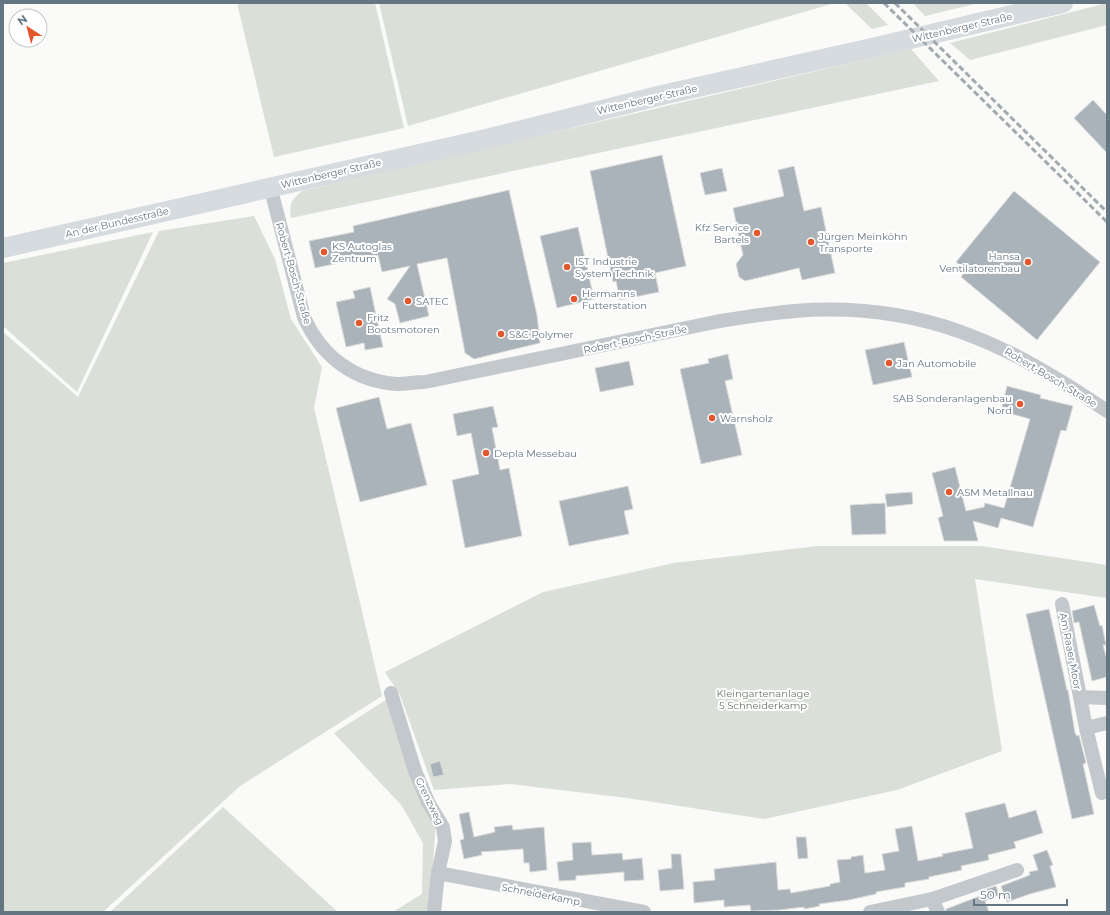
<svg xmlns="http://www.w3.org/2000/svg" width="1110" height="915" font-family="Montserrat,sans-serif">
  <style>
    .green { fill: #dadfd7 }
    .building { fill: #aab3b9; stroke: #dcdcda }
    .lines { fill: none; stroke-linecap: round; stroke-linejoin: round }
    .minor { stroke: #c3c8cc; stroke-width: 14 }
    .secondary { stroke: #d6dbdf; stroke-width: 20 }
    .rail { stroke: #a2aab0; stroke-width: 3; stroke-dasharray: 6 3; stroke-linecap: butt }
    .poi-dot { fill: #e4572e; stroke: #fff; stroke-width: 1.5 }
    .labels { text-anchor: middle; stroke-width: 4; stroke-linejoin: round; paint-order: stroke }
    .street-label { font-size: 10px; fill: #657683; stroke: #fff }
    .poi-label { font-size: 10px; fill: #657683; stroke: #fff; text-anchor: start }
    .park-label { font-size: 10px; fill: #687a64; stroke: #fff }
  </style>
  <rect width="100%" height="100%" fill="#fafaf8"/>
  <!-- green -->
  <g class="green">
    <polygon points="237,3 375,3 404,128 274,157"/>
    <polygon points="379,3 835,3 408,126"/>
    <polygon points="845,3 866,3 888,25 872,29"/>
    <polygon points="913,3 979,3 925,16"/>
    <polygon points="1107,3 1107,25 970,60 950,43"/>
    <path d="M911,49L939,81L291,218C289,204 291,200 302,191Z"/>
    <polygon points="254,216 275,259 291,319 322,367 314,408 382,696 240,786 103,912 3,912 3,332 78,397 159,231"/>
    <polygon points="153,232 77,392 3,326 3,263"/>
    <polygon points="818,546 981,546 1107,565 1107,598 975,579 1002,751 897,790 764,819 627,798 510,784 434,790 400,695 385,672 543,592 674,563"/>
    <polygon points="389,698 436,824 429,912 393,912 422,894 423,843 402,806 334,733"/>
    <polygon points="223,807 338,912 110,912"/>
  </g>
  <!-- building -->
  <g class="building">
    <polygon points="1093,100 1107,115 1107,153 1074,118"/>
    <polygon points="662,155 686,266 655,273 659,292 620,300 616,281 613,282 590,171"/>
    <polygon points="794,166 804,211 821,207 835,273 802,280 799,268 745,281 739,277 736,264 743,255 733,208 784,196 778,170"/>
    <polygon points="722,168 727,191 705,195 700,173"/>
    <polygon points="509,190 537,315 540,343 474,359 465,353 447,258 417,264 429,316 400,323 395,304 387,299 410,266 382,272 378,255 315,268 309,241 354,232 353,226"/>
    <polygon points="1014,191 1100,262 1037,340 961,277 966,270 956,262"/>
    <polygon points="578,227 594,299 557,308 540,236"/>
    <polygon points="370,287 383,347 365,350 364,343 346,347 336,302 355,298 353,291"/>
    <polygon points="904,342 912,377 873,385 865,350"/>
    <polygon points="728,354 733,379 725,381 742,455 701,464 680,369 709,363 708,359"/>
    <polygon points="629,361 634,385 600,392 595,368"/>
    <polygon points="1007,386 1041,395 1040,398 1073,406 1066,431 1061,430 1033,527 1001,518 998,528 973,521 978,541 944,541 938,518 943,516 932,473 955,467 966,511 984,507 985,503 1004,508 1030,419 1001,411"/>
    <polygon points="379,397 387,429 411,423 427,485 360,502 336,408"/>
    <polygon points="493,406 498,427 492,428 500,470 509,468 522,536 465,548 452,480 479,474 471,433 457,436 453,414"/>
    <polygon points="628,486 633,509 624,511 629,534 569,546 559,501"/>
    <polygon points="912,492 913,504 887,507 885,494"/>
    <polygon points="885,503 886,534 852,535 850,505"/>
    <polygon points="1094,605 1100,626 1102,625 1106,645 1103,645 1107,660 1107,677 1092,681 1079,622 1074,623 1072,611"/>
    <polygon points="1049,609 1067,690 1068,690 1075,733 1077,736 1079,735 1086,763 1083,764 1094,814 1072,819 1026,614"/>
    <polygon points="440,761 444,775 433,777 430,764"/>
    <polygon points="1005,803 1009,818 1036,810 1043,833 1014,842 1016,848 988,855 989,860 961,866 962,870 929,877 929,879 905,883 905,887 876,892 876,894 849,900 819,904 820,906 804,909 804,907 779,910 751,911 750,905 724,907 724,900 694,903 693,882 715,880 714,869 776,862 778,890 790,889 791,893 830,886 830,884 840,882 837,860 851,859 851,857 863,855 865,873 885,870 882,854 899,851 895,829 912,826 918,861 943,856 942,854 973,848 965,813"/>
    <polygon points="469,812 474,837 495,832 494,827 512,825 513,830 544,827 547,870 530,872 529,863 524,863 523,849 481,852 482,855 464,859 460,840 464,839 459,814"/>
    <polygon points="796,837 806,837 808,858 798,859"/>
    <polygon points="591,842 592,855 622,853 623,860 642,858 644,880 624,881 624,872 576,876 576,880 559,881 557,862 573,860 572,843"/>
    <polygon points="1047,850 1053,865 1050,866 1056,887 1030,894 1007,902 1001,886 1030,875 1029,872 1038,870 1033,855"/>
    <polygon points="671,854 681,854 684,889 660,891 658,870 672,868"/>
    <polygon points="996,886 999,895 985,901 989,912 946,912 946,909 980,896 978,892"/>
  </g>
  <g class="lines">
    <!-- minor -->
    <g class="minor">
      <path d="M270,186L304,317C321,356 354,381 397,384C406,384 416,382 425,382L720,321C745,317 770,313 795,311C920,301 1007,343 1107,411"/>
      <polyline points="1062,604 1080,697 1107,698"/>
      <polyline points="391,693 415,771 428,802 443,827 445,841 438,873 434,912"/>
      <polyline points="1080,697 1086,728 1102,793"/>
      <polyline points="1086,728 1107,723"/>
      <polyline points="438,873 644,912"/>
      <polyline points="932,899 1017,870"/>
      <polyline points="870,912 932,899 938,912"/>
    </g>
    <!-- secondary -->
    <polyline class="secondary" points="3,248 486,139 662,95 872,48 1063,3"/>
    <!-- rail -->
    <g class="rail">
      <polyline points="884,3 1107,222"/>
      <polyline points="895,3 1107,212"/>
    </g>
  </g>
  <!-- markers -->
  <g class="poi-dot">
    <circle cx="757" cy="233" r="4"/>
    <circle cx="811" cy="242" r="4"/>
    <circle cx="324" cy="252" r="4"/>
    <circle cx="1028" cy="262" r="4"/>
    <circle cx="567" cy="267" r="4"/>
    <circle cx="574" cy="299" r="4"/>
    <circle cx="408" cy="301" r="4"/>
    <circle cx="359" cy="323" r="4"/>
    <circle cx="501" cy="334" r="4"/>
    <circle cx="889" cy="363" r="4"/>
    <circle cx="1020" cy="404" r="4"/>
    <circle cx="712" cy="418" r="4"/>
    <circle cx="486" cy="453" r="4"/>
    <circle cx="949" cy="492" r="4"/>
  </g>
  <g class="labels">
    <!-- street labels -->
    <g class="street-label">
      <text transform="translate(962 27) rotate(-13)" y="4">Wittenberger Straße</text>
      <text transform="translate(647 99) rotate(-13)" y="4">Wittenberger Straße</text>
      <text transform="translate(331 173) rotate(-13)" y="4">Wittenberger Straße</text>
      <text transform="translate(117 222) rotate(-13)" y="4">An der Bundesstraße</text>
      <text transform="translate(294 273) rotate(74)" y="4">Robert-Bosch-Straße</text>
      <text transform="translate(635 339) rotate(-12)" y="4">Robert-Bosch-Straße</text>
      <text transform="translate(1051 377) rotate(31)" y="4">Robert-Bosch-Straße</text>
      <text transform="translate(1071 651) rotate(79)" y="4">Am Raaer Moor</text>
      <text transform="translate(430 801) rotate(64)" y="4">Grenzweg</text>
      <text transform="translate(541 894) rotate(11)" y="4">Schneiderkamp</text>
    </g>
    <!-- poi labels -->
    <g class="poi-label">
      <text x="749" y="231" text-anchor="end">Kfz Service<tspan x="749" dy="12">Bartels</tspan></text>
      <text x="819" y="240">Jürgen Meinköhn<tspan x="819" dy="12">Transporte</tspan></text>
      <text x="332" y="250">KS Autoglas<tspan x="332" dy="12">Zentrum</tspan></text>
      <text x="1020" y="260" text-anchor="end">Hansa<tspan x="1020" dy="12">Ventilatorenbau</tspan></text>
      <text x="575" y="265">IST Industrie<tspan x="575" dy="12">System Technik</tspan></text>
      <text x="582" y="297">Hermanns<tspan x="582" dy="12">Futterstation</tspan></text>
      <text x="416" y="305">SATEC</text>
      <text x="367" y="321">Fritz<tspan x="367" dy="12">Bootsmotoren</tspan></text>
      <text x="509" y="338">S&amp;C Polymer</text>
      <text x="897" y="367">Jan Automobile</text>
      <text x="1012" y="402" text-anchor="end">SAB Sonderanlagenbau<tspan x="1012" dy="12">Nord</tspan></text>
      <text x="720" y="422">Warnsholz</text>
      <text x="494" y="457">Depla Messebau</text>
      <text x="957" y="496">ASM Metallnau</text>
    </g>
    <!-- park labels -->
    <g class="park-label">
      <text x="763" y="697">Kleingartenanlage<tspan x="763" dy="12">5 Schneiderkamp</tspan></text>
    </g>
  </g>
  <!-- border -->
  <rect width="1110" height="915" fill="none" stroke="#657683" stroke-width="8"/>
  <!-- north arrow -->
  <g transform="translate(28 28) rotate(324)"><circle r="19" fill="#ffffff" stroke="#c1c8cd"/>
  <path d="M0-3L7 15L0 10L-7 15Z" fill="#e4572e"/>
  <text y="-6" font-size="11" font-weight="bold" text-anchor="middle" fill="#657683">N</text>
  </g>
  <!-- scale -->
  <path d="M974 899v6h93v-6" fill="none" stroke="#657683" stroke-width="2"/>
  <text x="980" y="899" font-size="12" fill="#657683" stroke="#ffffff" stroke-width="3" paint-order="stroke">50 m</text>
</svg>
